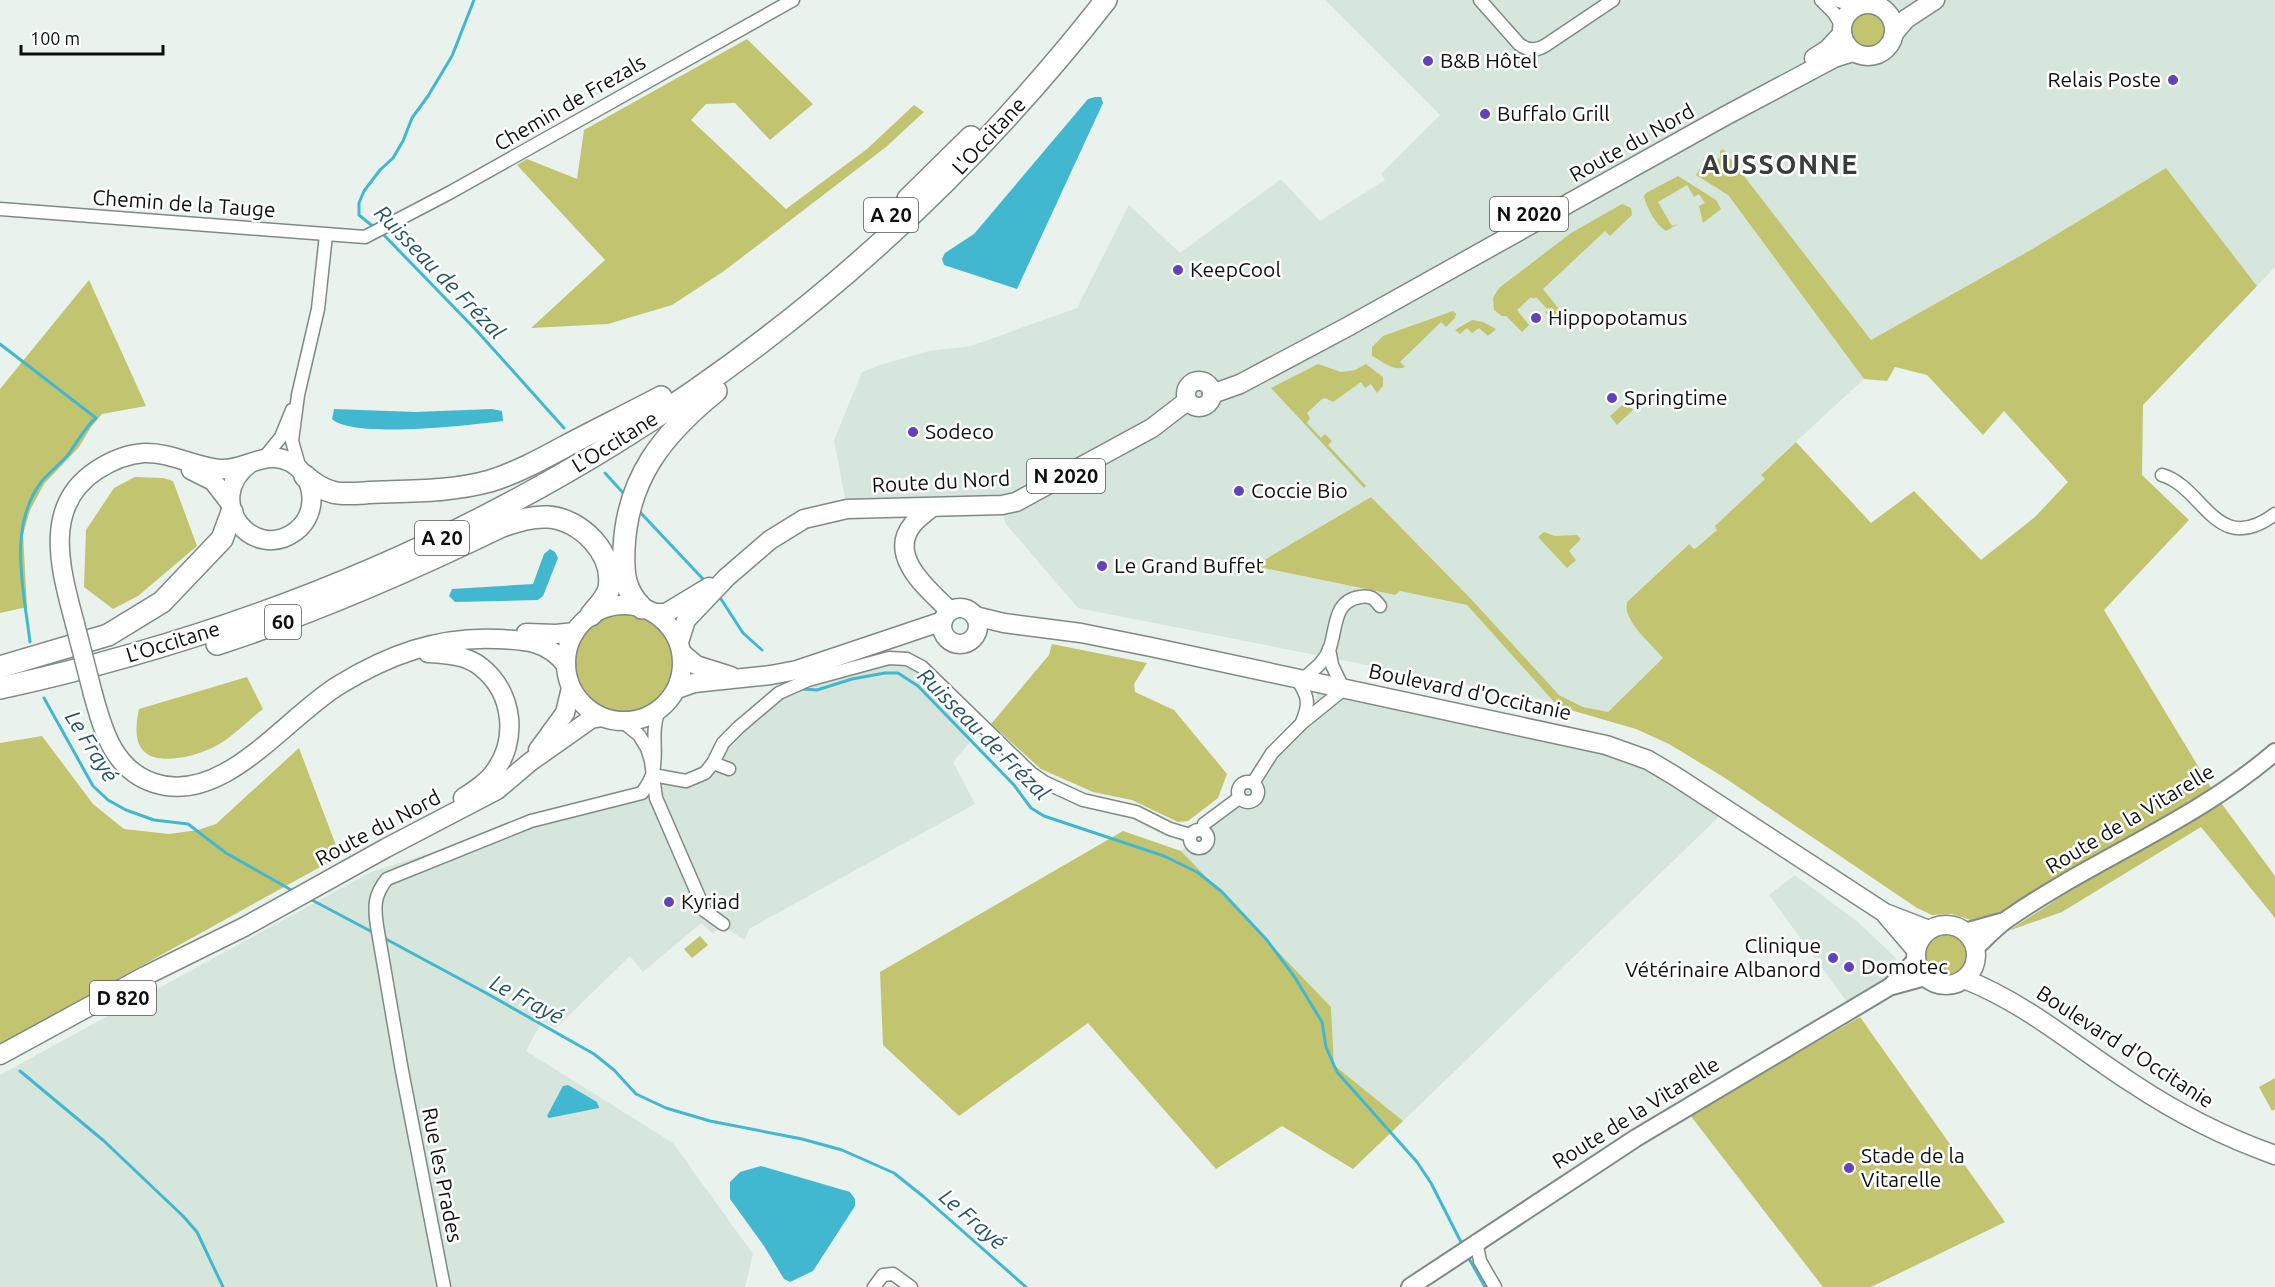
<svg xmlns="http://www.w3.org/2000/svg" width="2275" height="1287" font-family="Ubuntu,sans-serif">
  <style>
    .built { fill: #d6e6dd }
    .green { fill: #c2c470 }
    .water { fill: #41b8cf }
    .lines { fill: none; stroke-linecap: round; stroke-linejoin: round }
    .stream { stroke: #41b8cf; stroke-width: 3 }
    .street-casing { stroke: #818985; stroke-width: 15 }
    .secondary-casing { stroke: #818985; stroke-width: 20 }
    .primary-casing { stroke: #818985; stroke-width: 21 }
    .highway-casing { stroke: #818985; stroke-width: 24 }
    .street { stroke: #fff; stroke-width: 12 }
    .secondary { stroke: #fff; stroke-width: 16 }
    .primary { stroke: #fff; stroke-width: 18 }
    .highway { stroke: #fff; stroke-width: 21 }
    .primary-bridge-casing { stroke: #818985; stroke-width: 21; stroke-linecap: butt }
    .primary-bridge { stroke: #fff; stroke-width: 18 }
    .poi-dot { fill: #6242ba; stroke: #fff; stroke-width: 2 }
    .labels { text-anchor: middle; stroke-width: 5; stroke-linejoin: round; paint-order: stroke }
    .shield { fill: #fff; stroke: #565756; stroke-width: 1.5 }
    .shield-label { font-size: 20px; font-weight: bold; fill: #0d0f0e }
    .poi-label { font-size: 21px; fill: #0d0f0e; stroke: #fff; text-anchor: start }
    .street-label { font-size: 21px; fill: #0d0f0e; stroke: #fff }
    .water-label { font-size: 22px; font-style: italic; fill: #24555f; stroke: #fff }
    .district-label { font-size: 27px; font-weight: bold; letter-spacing: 1.5px; fill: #373d3a; stroke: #fff }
  </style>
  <rect width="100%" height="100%" fill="#eaf2ed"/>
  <!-- built -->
  <g class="built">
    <polygon points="1325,0 2275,0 2275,267 2257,286 2166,168 2029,251 1871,340 1723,150 1720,158 1714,161 1703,162 1864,379 1761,474 1765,479 1716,526 1717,530 1696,548 1694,549 1688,544 1627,602 1625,605 1629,619 1663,658 1608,712 1583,707 1559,695 1472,600 1371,497 1255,566 1394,595 1400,591 1467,605 1554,702 1078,608 1005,523 1002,505 847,509 834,440 862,372 883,364 929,351 971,346 1077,308 1129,205 1180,253 1281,179 1320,221 1385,180 1381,174 1440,115"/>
    <polygon points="882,650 908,654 924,660 987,723 953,762 975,804 749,929 745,940 721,926 713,934 701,923 643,972 630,956 556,1028 542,1021 526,1051 673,1143 753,1254 745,1287 0,1287 0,1075 371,872 531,821 642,794 653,775 694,779 778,687 869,653"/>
    <polygon points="1323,684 1606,745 1727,809 1403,1121 1334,1065 1331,1007 1181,851 1198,837 1202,830 1253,783 1302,723"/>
    <polygon points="1795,875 1859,923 1897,959 1890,977 1847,1002 1769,895"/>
  </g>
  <!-- green -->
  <g class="green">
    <circle cx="1868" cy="30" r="21"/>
    <polygon points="747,39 813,104 770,140 735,103 706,104 691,120 786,209 867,149 914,105 924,112 886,147 724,271 672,305 608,324 531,328 605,260 517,165 527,159 577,179 584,130"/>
    <path d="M1723,149L1871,340L2029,251L2166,168L2257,286L2143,405L2142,475L2189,520L2104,610L2216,796L2275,876V918L2201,827L2062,912L2008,931L2194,811L2187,797L2190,805L2003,917L1974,921L1952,914L1932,915L1917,908L1725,778L1669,744L1636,729L1574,711L1554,702L1467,605L1400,591L1395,595L1254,566L1371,497L1472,600L1559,695L1583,707L1608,712L1663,658C1652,645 1621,619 1627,602L1689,544L1694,549L1696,548L1717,530L1715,526L1765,479L1761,475L1796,442L1871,523L1914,491L1981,560L2035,517L2068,482L2004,411L1983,435L1927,375L1895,367L1887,381L1864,379L1728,195L1696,175L1702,165L1704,158L1709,155L1715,161L1720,158V151Z"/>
    <path d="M1678,176L1716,200L1721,209L1703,223L1699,206L1705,203L1699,194L1694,197L1687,185L1658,202L1672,226L1678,224L1666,231C1656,225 1646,207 1644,196L1646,193Z"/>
    <polygon points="1622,204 1631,208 1632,215 1610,236 1605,231 1543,289 1563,314 1555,322 1545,312 1548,310 1536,297 1534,299 1531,297 1517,310 1529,325 1522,332 1506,316 1502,316 1494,310 1493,298 1499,288 1571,233"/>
    <polygon points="89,280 146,406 102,414 91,427 79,447 44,484 30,510 23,534 27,607 0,613 0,389"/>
    <path d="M1453,311L1456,314L1455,318L1446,327L1441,322L1400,362L1405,367C1394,372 1382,361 1372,356V347L1383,336Z"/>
    <polygon points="1472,320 1483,322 1496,329 1488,336 1479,328 1472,333 1467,328 1460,334 1455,330"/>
    <polygon points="1318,364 1341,372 1355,370 1366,364 1383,377 1383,386 1377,393 1371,384 1365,388 1361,382 1333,402 1325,398 1322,399 1307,413 1310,418 1307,423 1321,438 1325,434 1332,441 1328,445 1366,486 1364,488 1271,388"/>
    <polygon points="1626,402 1633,410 1617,425 1610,416"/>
    <polygon points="135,477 163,478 173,481 197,546 138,596 113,609 84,587 86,530 114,488"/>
    <polygon points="1544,532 1555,536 1577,535 1581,539 1569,551 1576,560 1567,568 1538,537"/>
    <circle cx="624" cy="663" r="50"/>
    <polygon points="1052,644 1147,663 1134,684 1135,692 1174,710 1227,774 1218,798 1188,821 1178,822 1132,800 1093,792 1041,769 991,724 1049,655"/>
    <path d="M247,677L263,709C248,721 228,741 212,748C193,757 146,770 138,741C135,731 137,719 139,709Z"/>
    <polygon points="42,736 93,804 124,829 169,834 198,830 216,824 299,748 340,856 0,1044 0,743"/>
    <polygon points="1123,831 1181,851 1331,1007 1334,1065 1403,1121 1353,1169 1282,1126 1216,1169 1088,1023 959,1116 883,1045 880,972"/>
    <circle cx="1946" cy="955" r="23"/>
    <polygon points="700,936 708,945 692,958 684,949"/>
    <polygon points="1860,1017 2005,1222 1871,1287 1823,1287 1690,1115"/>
    <polygon points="2275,1078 2275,1109 2272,1111 2259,1087"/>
  </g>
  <!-- water -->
  <g class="water">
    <polygon points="1095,97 1101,97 1103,103 1017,289 944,265 942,259 945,253 974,234 1088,99"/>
    <path d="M334,409L415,412L492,409L502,411L503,421C471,425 353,439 332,419Z"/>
    <polygon points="550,549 555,552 558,558 543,596 538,600 455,602 449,596 452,589 533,584 544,554"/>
    <polygon points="568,1085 597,1102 599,1108 549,1118 547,1116 563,1086"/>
    <polygon points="761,1166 850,1192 855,1199 855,1206 813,1271 790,1282 784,1279 764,1246 730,1199 730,1182 740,1172"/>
  </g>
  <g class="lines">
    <!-- stream -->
    <g class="stream">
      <polyline points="375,228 359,215 359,203 364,191 380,170 393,158 403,141 412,118 428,96 452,56 474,0"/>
      <polyline points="381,232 477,331 564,428"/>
      <path d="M0,344L96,418C84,428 77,443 68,455C60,464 50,472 42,481C7,526 24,591 30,642"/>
      <polyline points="605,473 626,496"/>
      <polyline points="638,510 703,579"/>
      <polyline points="721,599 743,633 762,650"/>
      <polyline points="803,689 817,690 852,679 885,673 898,673 918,686 1014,785 1031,808 1044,816 1164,856 1197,872 1221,891 1266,939 1294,976 1322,1022 1326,1047 1337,1072 1417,1162 1431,1183 1463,1246"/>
      <polyline points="44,698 93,786 108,800 126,810 154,820 188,824 226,853 293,891"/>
      <polyline points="310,899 376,934"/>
      <polyline points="384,938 486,993 594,1054 614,1070 636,1094 666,1108 710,1121 802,1139 842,1150 894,1173 924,1197 1026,1287"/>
      <polyline points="20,1071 104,1141 183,1216 197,1232 223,1287"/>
      <polyline points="1467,1255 1485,1287"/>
    </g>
    <!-- street casing -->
    <g class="street-casing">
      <g id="street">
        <path d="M1480,0L1519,44C1528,51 1537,51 1546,45L1613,0"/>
        <polyline points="1821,0 1834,13 1842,26"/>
        <polyline points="1835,0 1856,6"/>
        <polyline points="0,209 365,237 451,192 793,0"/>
        <polyline points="264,458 281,437 292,410"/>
        <polyline points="300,469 292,441 298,395 318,309 326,235"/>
        <path d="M2162,475C2204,487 2216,558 2275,514"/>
        <path d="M1296,677C1307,695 1311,701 1302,722"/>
        <path d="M1303,679C1313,670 1324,663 1329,650C1337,631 1332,601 1360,597C1370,595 1374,598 1380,606"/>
        <polyline points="623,722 639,735 647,748 651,761 656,798 705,911 723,924"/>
        <polyline points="713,763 729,769"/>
        <polyline points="653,775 686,781 705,773 713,763 723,743 739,727 779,693 808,680 889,658 907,659 922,667 1031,773 1044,782 1083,800 1136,812 1170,829 1190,835"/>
        <circle cx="1248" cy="792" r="10"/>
        <polyline points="1253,783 1272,753 1302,723 1339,693 1343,688 1332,665 1329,649"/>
        <circle cx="1199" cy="839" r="9"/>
        <polyline points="1202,830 1204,824 1239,798"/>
        <polyline points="1476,1241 1480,1261 1495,1287"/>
        <path d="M444,1287L402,1071L377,926C374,907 374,895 387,879L531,821L642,793C646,787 651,780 653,772C658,750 650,733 659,710"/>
        <polyline points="874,1287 883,1275 893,1274 911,1287"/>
      </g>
    </g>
    <!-- secondary casing -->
    <g class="secondary-casing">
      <g id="secondary">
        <polyline points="1965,932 2001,922"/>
        <path d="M1975,948C1985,939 1995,928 2006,920C2093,859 2194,822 2275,752"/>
        <polyline points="1892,986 1925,977"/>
        <polyline points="1410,1287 1636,1138 1891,986 1916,960"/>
      </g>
    </g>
    <!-- primary casing -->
    <g class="primary-casing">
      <g id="primary">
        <circle cx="1868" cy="30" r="26"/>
        <polyline points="1895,32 1906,19 1935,0"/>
        <polyline points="1814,58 1828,49 1842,34"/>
        <circle cx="1199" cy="394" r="13"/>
        <polyline points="1212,394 1240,384 1349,326 1725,116 1834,58 1853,52"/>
        <polyline points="191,470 213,481 230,503"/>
        <path d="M931,508C925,513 918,518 913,524C886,556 929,590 950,611"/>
        <circle cx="624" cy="663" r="58"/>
        <circle cx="960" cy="626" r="18"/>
        <polyline points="654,613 666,613 709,587"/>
        <polyline points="975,616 1004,623 1081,633 1151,647 1606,745 1648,760 1675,776 1885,913 1929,930"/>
        <path d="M75,624C61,571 41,506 97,470C111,461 128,454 144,453C171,452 194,467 220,469C244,471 266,449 290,462C316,477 319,513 296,531C253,564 202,500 249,464"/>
        <polyline points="526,633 556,634 575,632"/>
        <polyline points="679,642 686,620 727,577 770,540 804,519 847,509 1002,505 1016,502 1152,428 1187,401"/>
        <path d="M428,653C445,654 467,655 481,667C514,693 519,742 492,775C485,784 472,792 463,798"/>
        <polyline points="682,653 696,665 731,676"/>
        <polyline points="677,689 694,683 771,675 797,670 943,621"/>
        <path d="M93,694C103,731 114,770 154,783C223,806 285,718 339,685C388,655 439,636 497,639C525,640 548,641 566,665"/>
        <polyline points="538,750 565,713 571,688"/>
        <polyline points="1886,915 1916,950"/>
        <circle cx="1946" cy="955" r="30"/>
        <path d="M1964,979C2026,1003 2076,1047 2132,1083C2177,1113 2224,1137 2275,1155"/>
        <polyline points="0,1055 145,976 244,927 386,848 497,790 530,762 591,719 602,717"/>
      </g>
    </g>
    <!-- highway casing -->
    <g class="highway-casing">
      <g id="highway">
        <polyline points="908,199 971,137"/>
        <path d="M305,476C331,500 348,493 381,492C417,491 454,491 490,481C516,473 540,460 564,447C596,430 629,414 661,397"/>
        <path d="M642,608C624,590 623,573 624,549C627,478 663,434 716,391"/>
        <path d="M217,644C316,612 409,571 502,526C517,521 532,516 548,517C581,519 615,554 609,588C607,598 597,607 591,615"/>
        <polyline points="0,667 108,635 162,602 222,539 232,512"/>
        <path d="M0,688C448,590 823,362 1106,0"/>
      </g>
    </g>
    <!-- street -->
    <use href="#street" class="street"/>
    <!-- secondary -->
    <use href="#secondary" class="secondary"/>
    <!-- primary -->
    <use href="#primary" class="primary"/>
    <!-- highway -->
    <use href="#highway" class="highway"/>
    <!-- primary-bridge casing -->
    <g class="primary-bridge-casing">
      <polyline id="primary-bridge" points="75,624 93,694"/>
    </g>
    <!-- primary-bridge -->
    <use href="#primary-bridge" class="primary-bridge"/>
  </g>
  <!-- markers -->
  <g class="poi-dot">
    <circle cx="1428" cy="61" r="6"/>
    <circle cx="2173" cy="80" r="6"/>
    <circle cx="1485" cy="114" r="6"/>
    <circle cx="1178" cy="270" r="6"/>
    <circle cx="1536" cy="318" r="6"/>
    <circle cx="1612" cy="398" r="6"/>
    <circle cx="913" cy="432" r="6"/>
    <circle cx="1239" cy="491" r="6"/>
    <circle cx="1102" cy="566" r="6"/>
    <circle cx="669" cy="902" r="6"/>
    <circle cx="1833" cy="958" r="6"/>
    <circle cx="1849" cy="967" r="6"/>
    <circle cx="1849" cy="1168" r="6"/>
  </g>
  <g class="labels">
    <!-- shield labels -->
    <g class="shield">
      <rect x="1490" y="197" width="78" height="34" rx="4.5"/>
      <rect x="864" y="198" width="54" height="34" rx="4.5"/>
      <rect x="1027" y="459" width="78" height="34" rx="4.5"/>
      <rect x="415" y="521" width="54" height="34" rx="4.5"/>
      <rect x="265" y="605" width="36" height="34" rx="4.5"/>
      <rect x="90" y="981" width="66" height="34" rx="4.5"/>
    </g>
    <g class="shield-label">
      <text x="1529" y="221">N 2020</text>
      <text x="891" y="222">A 20</text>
      <text x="1066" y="483">N 2020</text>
      <text x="442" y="545">A 20</text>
      <text x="283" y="629">60</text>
      <text x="123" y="1005">D 820</text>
    </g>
    <!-- poi labels -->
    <g class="poi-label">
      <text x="1440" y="68">B&amp;B Hôtel</text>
      <text x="2161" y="87" text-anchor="end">Relais Poste</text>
      <text x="1497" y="121">Buffalo Grill</text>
      <text x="1190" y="277">KeepCool</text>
      <text x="1548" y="325">Hippopotamus</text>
      <text x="1624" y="405">Springtime</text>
      <text x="925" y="439">Sodeco</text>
      <text x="1251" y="498">Coccie Bio</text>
      <text x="1114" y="573">Le Grand Buffet</text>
      <text x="681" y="909">Kyriad</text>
      <text x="1821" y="953" text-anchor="end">Clinique<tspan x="1821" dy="24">Vétérinaire Albanord</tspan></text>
      <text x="1861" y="974">Domotec</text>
      <text x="1861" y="1163">Stade de la<tspan x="1861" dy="24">Vitarelle</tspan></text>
    </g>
    <!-- street labels -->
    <g class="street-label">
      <text transform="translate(570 103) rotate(-30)" y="7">Chemin de Frezals</text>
      <text transform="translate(989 136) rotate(-47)" y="7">L'Occitane</text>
      <text transform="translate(1632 143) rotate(-29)" y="7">Route du Nord</text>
      <text transform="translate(184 204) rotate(4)" y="7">Chemin de la Tauge</text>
      <text transform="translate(615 442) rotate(-32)" y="7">L'Occitane</text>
      <text transform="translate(941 482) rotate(-3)" y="7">Route du Nord</text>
      <text transform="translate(173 642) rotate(-17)" y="7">L'Occitane</text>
      <text transform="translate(1470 692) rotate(12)" y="7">Boulevard d'Occitanie</text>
      <text transform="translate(2130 819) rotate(-31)" y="7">Route de la Vitarelle</text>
      <text transform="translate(378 828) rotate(-28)" y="7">Route du Nord</text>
      <text transform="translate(2125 1047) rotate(33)" y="7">Boulevard d'Occitanie</text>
      <text transform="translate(1636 1113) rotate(-32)" y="7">Route de la Vitarelle</text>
      <text transform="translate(442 1175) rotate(79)" y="7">Rue les Prades</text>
    </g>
    <!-- water labels -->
    <g class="water-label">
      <text transform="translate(440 272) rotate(46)" y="8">Ruisseau de Frézal</text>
      <text transform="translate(984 734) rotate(45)" y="8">Ruisseau de Frézal</text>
      <text transform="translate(92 746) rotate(58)" y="8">Le Frayé</text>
      <text transform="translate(527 999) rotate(28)" y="8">Le Frayé</text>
      <text transform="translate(973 1219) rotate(41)" y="8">Le Frayé</text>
    </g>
    <!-- district labels -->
    <g class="district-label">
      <text x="1780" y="174">AUSSONNE</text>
    </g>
  </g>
  <!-- scale -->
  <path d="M21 45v9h142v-9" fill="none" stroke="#0d0f0e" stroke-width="3"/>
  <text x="30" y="45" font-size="18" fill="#0d0f0e" stroke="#ffffff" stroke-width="4.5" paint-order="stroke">100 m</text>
</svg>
